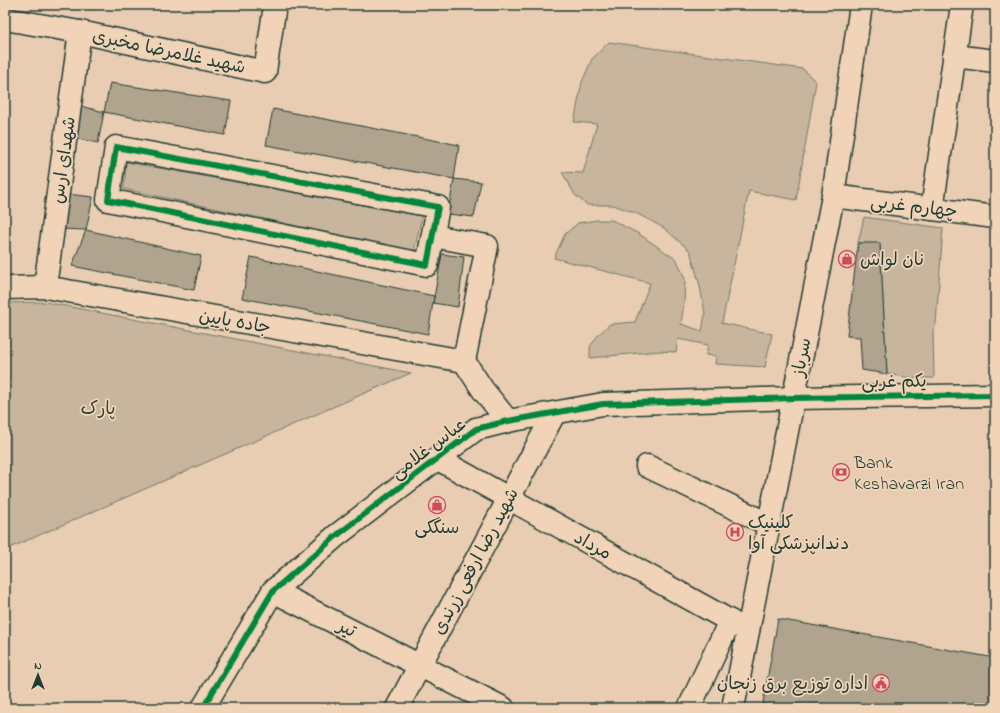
<svg xmlns="http://www.w3.org/2000/svg" width="1000" height="713" font-family="'Indie Flower','Playpen Sans Arabic',sans-serif">
  <style>
    .green { fill: #c7b59d; stroke: #737968 }
    .building { fill: #b1a48f; stroke: #1f3d34 }
    .lines { fill: none; stroke-linecap: round; stroke-linejoin: round }
    .minor-casing { stroke: #1f3d34; stroke-width: 25 }
    .major-casing { stroke: #1f3d34; stroke-width: 25 }
    .minor { stroke: #f1d3b7; stroke-width: 22 }
    .major { stroke: #f1d3b7; stroke-width: 22 }
    .cycleway-casing { stroke: #f1d3b7; stroke-width: 8 }
    .cycleway { stroke: #00873e; stroke-width: 6 }
    .labels { text-anchor: middle; stroke-width: 3.5; stroke-linejoin: round; paint-order: stroke }
    .street-label { font-size: 18px; fill: #1f3d34; stroke: #f1d3b7 }
    .poi-label { font-size: 18px; fill: #1f3d34; stroke: #f1d3b7; text-anchor: start }
    .park-label { font-size: 18px; fill: #30493e; stroke: #f1d3b7 }
  </style>
  <rect width="100%" height="100%" fill="#e9cdb2"/>
  <filter id="ink" filterUnits="userSpaceOnUse"><feTurbulence type="fractalNoise" baseFrequency=".025" numOctaves="2"/><feDisplacementMap in="SourceGraphic" scale="8" xChannelSelector="R" yChannelSelector="G"/><feConvolveMatrix kernelMatrix="1 2 1 2 8 2 1 2 1" color-interpolation-filters="sRGB"/></filter>
  <g filter="url(#ink)">
    <!-- green -->
    <g class="green">
      <polygon points="609,42 803,69 816,82 796,200 749,191 722,323 772,334 765,367 715,364 716,356 706,355 708,345 678,339 676,352 659,351 590,358 590,347 598,335 610,324 635,322 650,283 554,258 565,234 578,223 597,220 612,220 639,234 677,260 685,279 684,303 681,324 702,331 705,314 700,286 690,251 664,228 636,213 613,205 587,205 575,195 562,172 583,173 597,124 574,122 582,82 592,59"/>
      <polygon points="126,162 422,216 414,251 124,189"/>
      <polygon points="864,217 943,228 936,324 933,331 934,378 910,378 887,374 880,244 858,243"/>
      <polygon points="45,302 411,373 5,550 5,303"/>
    </g>
    <!-- building -->
    <g class="building">
      <polygon points="110,83 231,101 225,135 104,112"/>
      <polygon points="80,106 104,112 98,143 74,138"/>
      <polygon points="273,109 459,145 454,179 266,145"/>
      <polygon points="454,179 481,182 474,217 448,214"/>
      <polygon points="67,194 93,197 86,230 59,229"/>
      <polygon points="86,230 201,256 194,290 72,266"/>
      <polygon points="858,243 880,243 887,374 862,370 860,337 847,336"/>
      <polygon points="442,254 464,257 458,307 433,303"/>
      <polygon points="251,257 434,296 428,334 242,298"/>
      <polygon points="778,619 995,658 995,708 762,708"/>
    </g>
    <g class="lines">
      <!-- minor casing -->
      <g class="minor-casing">
        <g id="minor">
          <polyline points="5,19 80,32 265,72 275,5"/>
          <polyline points="954,56 995,61"/>
          <polygon points="116,147 438,207 427,265 108,200"/>
          <polyline points="833,196 995,217"/>
          <polyline points="932,209 962,5"/>
          <polyline points="433,236 487,246 464,361 483,390 508,421"/>
          <polyline points="45,287 80,32"/>
          <polyline points="5,288 45,287 464,361"/>
          <polyline points="438,459 748,631"/>
          <polyline points="647,466 768,524"/>
          <polyline points="273,591 503,708"/>
          <polyline points="203,708 273,591 336,536 476,429 508,421 603,404 793,398 995,395"/>
          <polyline points="397,708 554,414"/>
          <polyline points="689,708 730,621"/>
        </g>
      </g>
      <!-- major casing -->
      <g class="major-casing">
        <polyline id="major" points="733,708 833,196 861,5"/>
      </g>
      <!-- minor -->
      <use href="#minor" class="minor"/>
      <!-- major -->
      <use href="#major" class="major"/>
      <!-- cycleway casing -->
      <g class="cycleway-casing">
        <g id="cycleway">
          <polygon points="116,147 438,207 427,265 108,200"/>
          <polyline points="203,708 273,591 336,536 476,429 508,421 603,404 793,398 995,395"/>
        </g>
      </g>
      <!-- cycleway -->
      <use href="#cycleway" class="cycleway"/>
    </g>
  </g>
  <!-- icons -->
  <defs>
    <g id="shop-ring" transform="scale(0.9)"><circle r="9.5" fill="#f1d3b7" stroke="#d1495b" stroke-width="1.5"/><path d="M-5-2.5h2.3a2.7 3.5 0 0 1 5.4 0H5L5.5 6h-11ZM-1.5-2.5h3a1.5 2.3 0 0 0-3 0Z" fill="#d1495b"/></g>
    <g id="bank-ring" transform="scale(0.9)"><circle r="9.5" fill="#f1d3b7" stroke="#d1495b" stroke-width="1.5"/><path d="M-6-4H6V4H-6ZM0-2.3a2.3 2.3 0 1 0 0 4.6a2.3 2.3 0 1 0 0-4.6Z" fill="#d1495b"/></g>
    <g id="hospital-ring" transform="scale(0.9)"><circle r="9.5" fill="#f1d3b7" stroke="#d1495b" stroke-width="1.5"/><path d="M-5-5h3v3.5h4V-5h3V5h-3V1.5h-4V5h-3Z" fill="#d1495b"/></g>
    <g id="civic-ring" transform="scale(0.9)"><circle r="9.5" fill="#f1d3b7" stroke="#d1495b" stroke-width="1.5"/><path d="M-.6-6.5H3V-4.5H.6V-3L4-1V1h2V6H-6V1h2V-1L-.6-3ZM-1.2 2.5V6h2.4V2.5Z" fill="#d1495b"/></g>
  </defs>
  <g fill-rule="evenodd">
    <use href="#shop-ring" x="847" y="259"/>
    <use href="#bank-ring" x="841" y="472"/>
    <use href="#shop-ring" x="437" y="505"/>
    <use href="#hospital-ring" x="735" y="532"/>
    <use href="#civic-ring" x="881" y="683"/>
  </g>
  <g class="labels">
    <!-- street labels -->
    <g class="street-label">
      <text transform="translate(169 51) rotate(12)" y="6">شهید غلامرضا مخبری</text>
      <text transform="translate(63 160) rotate(-82)" y="6">شهدای ارس</text>
      <text transform="translate(914 206) rotate(7)" y="6">چهارم غربی</text>
      <text transform="translate(235 321) rotate(10)" y="6">جاده پایین</text>
      <text transform="translate(801 357) rotate(-79)" y="6">سرباز</text>
      <text transform="translate(894 381) rotate(-1)" y="6">یکم غربی</text>
      <text transform="translate(428 448) rotate(-37)" y="6">عباس غلامی</text>
      <text transform="translate(593 545) rotate(29)" y="6">مرداد</text>
      <text transform="translate(475 561) rotate(-62)" y="6">شهید رضا ارفعی زرندی</text>
      <text transform="translate(347 628) rotate(27)" y="6">تیر</text>
    </g>
    <!-- poi labels -->
    <g class="poi-label">
      <text x="860" y="265">نان لواش</text>
      <text x="854" y="468">Bank<tspan x="854" dy="21">Keshavarzi Iran</tspan></text>
      <text x="748" y="528">کلینیک<tspan x="748" dy="21">دندانپزشکی آوا</tspan></text>
      <text x="437" y="533" text-anchor="middle">سنگکی</text>
      <text x="868" y="689" text-anchor="end">اداره توزیع برق زنجان</text>
    </g>
    <!-- park labels -->
    <g class="park-label">
      <text x="98" y="414">پارک</text>
    </g>
  </g>
  <!-- margin -->
  <rect width="1000" height="713" fill="none" stroke="#f1d3b7" stroke-width="20"/>
  <rect x="10" y="10" width="980" height="693" fill="none" stroke="#1f3d34" stroke-width="1.5" filter="url(#ink)"/>
  <!-- north arrow -->
  <g transform="translate(38 675)" stroke="#f1d3b7" stroke-width="3" paint-order="stroke">
  <path d="M0-3L7 15L0 10L-7 15Z" fill="#1f3d34"/>
  <text y="-6" font-size="11" font-weight="bold" text-anchor="middle" fill="#1f3d34">N</text>
  </g>
</svg>
